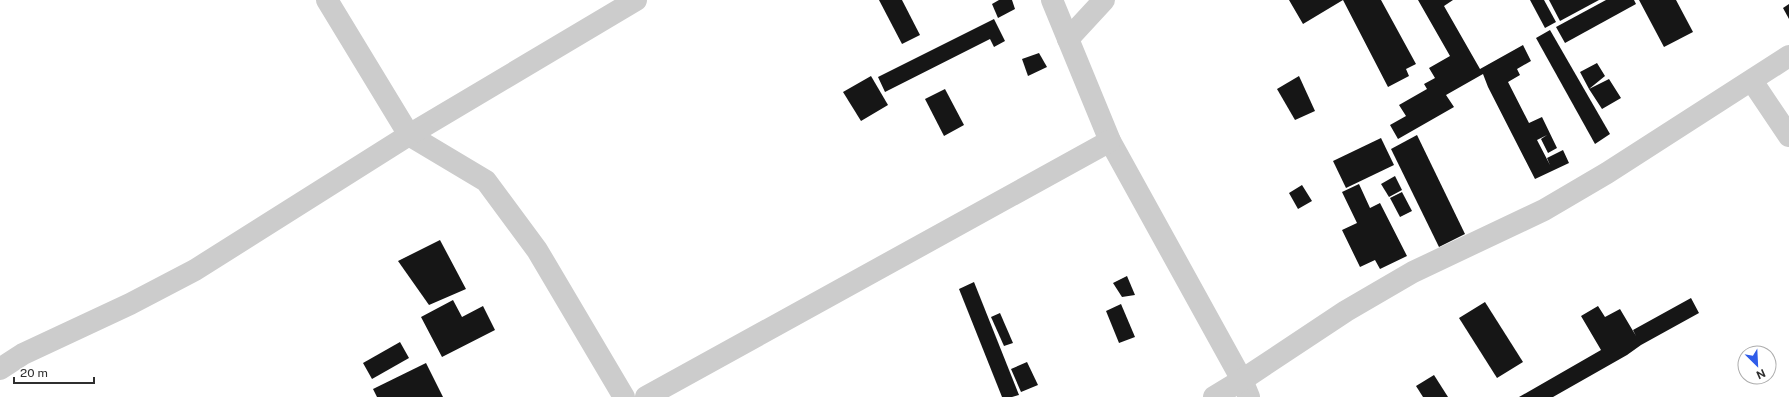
<svg xmlns="http://www.w3.org/2000/svg" width="1789" height="397" font-family="'Public Sans',sans-serif">
  <style>
    .building { fill: #161616 }
    .lines { fill: none; stroke-linecap: round; stroke-linejoin: round }
    .street { stroke: #ccc; stroke-width: 22 }
  </style>
  <rect width="100%" height="100%" fill="#fff"/>
  <!-- building -->
  <g class="building">
    <polygon points="879,0 902,0 920,35 902,44"/>
    <polygon points="999,0 1012,0 1015,9 998,18 992,4"/>
    <polygon points="1289,0 1381,0 1416,64 1406,69 1409,76 1388,87 1343,0 1303,24"/>
    <polygon points="1418,0 1453,0 1444,6 1480,69 1523,45 1531,61 1517,69 1520,75 1508,82 1529,123 1542,117 1557,148 1548,153 1541,139 1547,135 1537,140 1550,165 1547,158 1563,150 1569,163 1535,179 1488,87 1483,74 1446,95 1454,107 1398,139 1390,125 1406,116 1399,105 1427,89 1424,84 1435,78 1429,68 1450,56"/>
    <polygon points="1530,0 1544,0 1556,22 1545,28"/>
    <polygon points="1549,0 1599,0 1560,21"/>
    <polygon points="1606,0 1634,0 1636,4 1565,43 1556,27"/>
    <polygon points="1639,0 1676,0 1693,32 1664,47"/>
    <polygon points="1789,4 1789,19 1783,8"/>
    <polygon points="994,19 1005,41 994,47 990,39 885,92 878,77"/>
    <polygon points="1550,30 1610,134 1595,144 1536,38"/>
    <polygon points="1039,53 1047,67 1028,76 1022,59"/>
    <polygon points="1597,63 1605,76 1589,89 1609,79 1621,98 1602,109 1589,89 1580,72"/>
    <polygon points="871,76 888,105 861,121 843,92"/>
    <polygon points="1299,76 1315,111 1295,120 1277,89"/>
    <polygon points="945,89 964,125 944,136 925,99"/>
    <polygon points="1417,135 1465,234 1439,247 1391,149"/>
    <polygon points="1381,138 1394,165 1346,188 1333,161"/>
    <polygon points="1395,176 1402,190 1389,197 1381,184"/>
    <polygon points="1359,184 1370,208 1380,203 1407,256 1380,269 1375,260 1360,267 1342,230 1357,223 1342,192"/>
    <polygon points="1302,185 1312,201 1298,209 1289,193"/>
    <polygon points="1402,192 1412,211 1400,217 1390,198"/>
    <polygon points="440,240 466,289 429,305 398,261"/>
    <polygon points="1127,276 1135,295 1122,297 1113,283"/>
    <polygon points="974,282 1019,395 1012,397 1002,397 959,289"/>
    <polygon points="1691,298 1699,313 1641,345 1627,355 1553,397 1519,397 1601,350 1581,316 1598,306 1605,317 1620,309 1636,336 1633,330"/>
    <polygon points="453,300 462,317 483,306 495,330 442,357 421,317"/>
    <polygon points="1485,302 1523,362 1497,378 1459,318"/>
    <polygon points="1121,304 1135,337 1119,343 1106,311"/>
    <polygon points="1000,313 1013,343 1004,346 991,317"/>
    <polygon points="400,342 409,358 372,379 363,363"/>
    <polygon points="1027,362 1038,385 1021,392 1011,369"/>
    <polygon points="426,363 443,397 377,397 373,389"/>
    <polygon points="1434,375 1448,397 1423,397 1416,386"/>
  </g>
  <g class="lines">
    <!-- street -->
    <g class="street">
      <polyline points="327,0 409,135 486,181 537,250 624,397"/>
      <polyline points="1052,0 1110,141 1242,380 1249,397"/>
      <polyline points="1068,39 1104,0"/>
      <polyline points="1752,81 1789,136"/>
      <polyline points="0,369 23,354 130,304 195,270 409,135 636,0"/>
      <polyline points="646,397 1110,141"/>
      <polyline points="1214,397 1242,380 1346,311 1413,272 1544,210 1607,173 1789,56"/>
    </g>
  </g>
  <!-- north arrow -->
  <g transform="translate(1757 365) rotate(156)"><circle r="19" fill="#ffffff" stroke="#acacac"/>
  <path d="M0-3L7 15L0 10L-7 15Z" fill="#2f5ce9"/>
  <text y="-6" font-size="11" font-weight="bold" text-anchor="middle" fill="#2f2f2f">N</text>
  </g>
  <!-- scale -->
  <path d="M14 377v6h80v-6" fill="none" stroke="#2f2f2f" stroke-width="2"/>
  <text x="20" y="377" font-size="12" fill="#2f2f2f" stroke="#ffffff" stroke-width="3" paint-order="stroke">20 m</text>
</svg>
